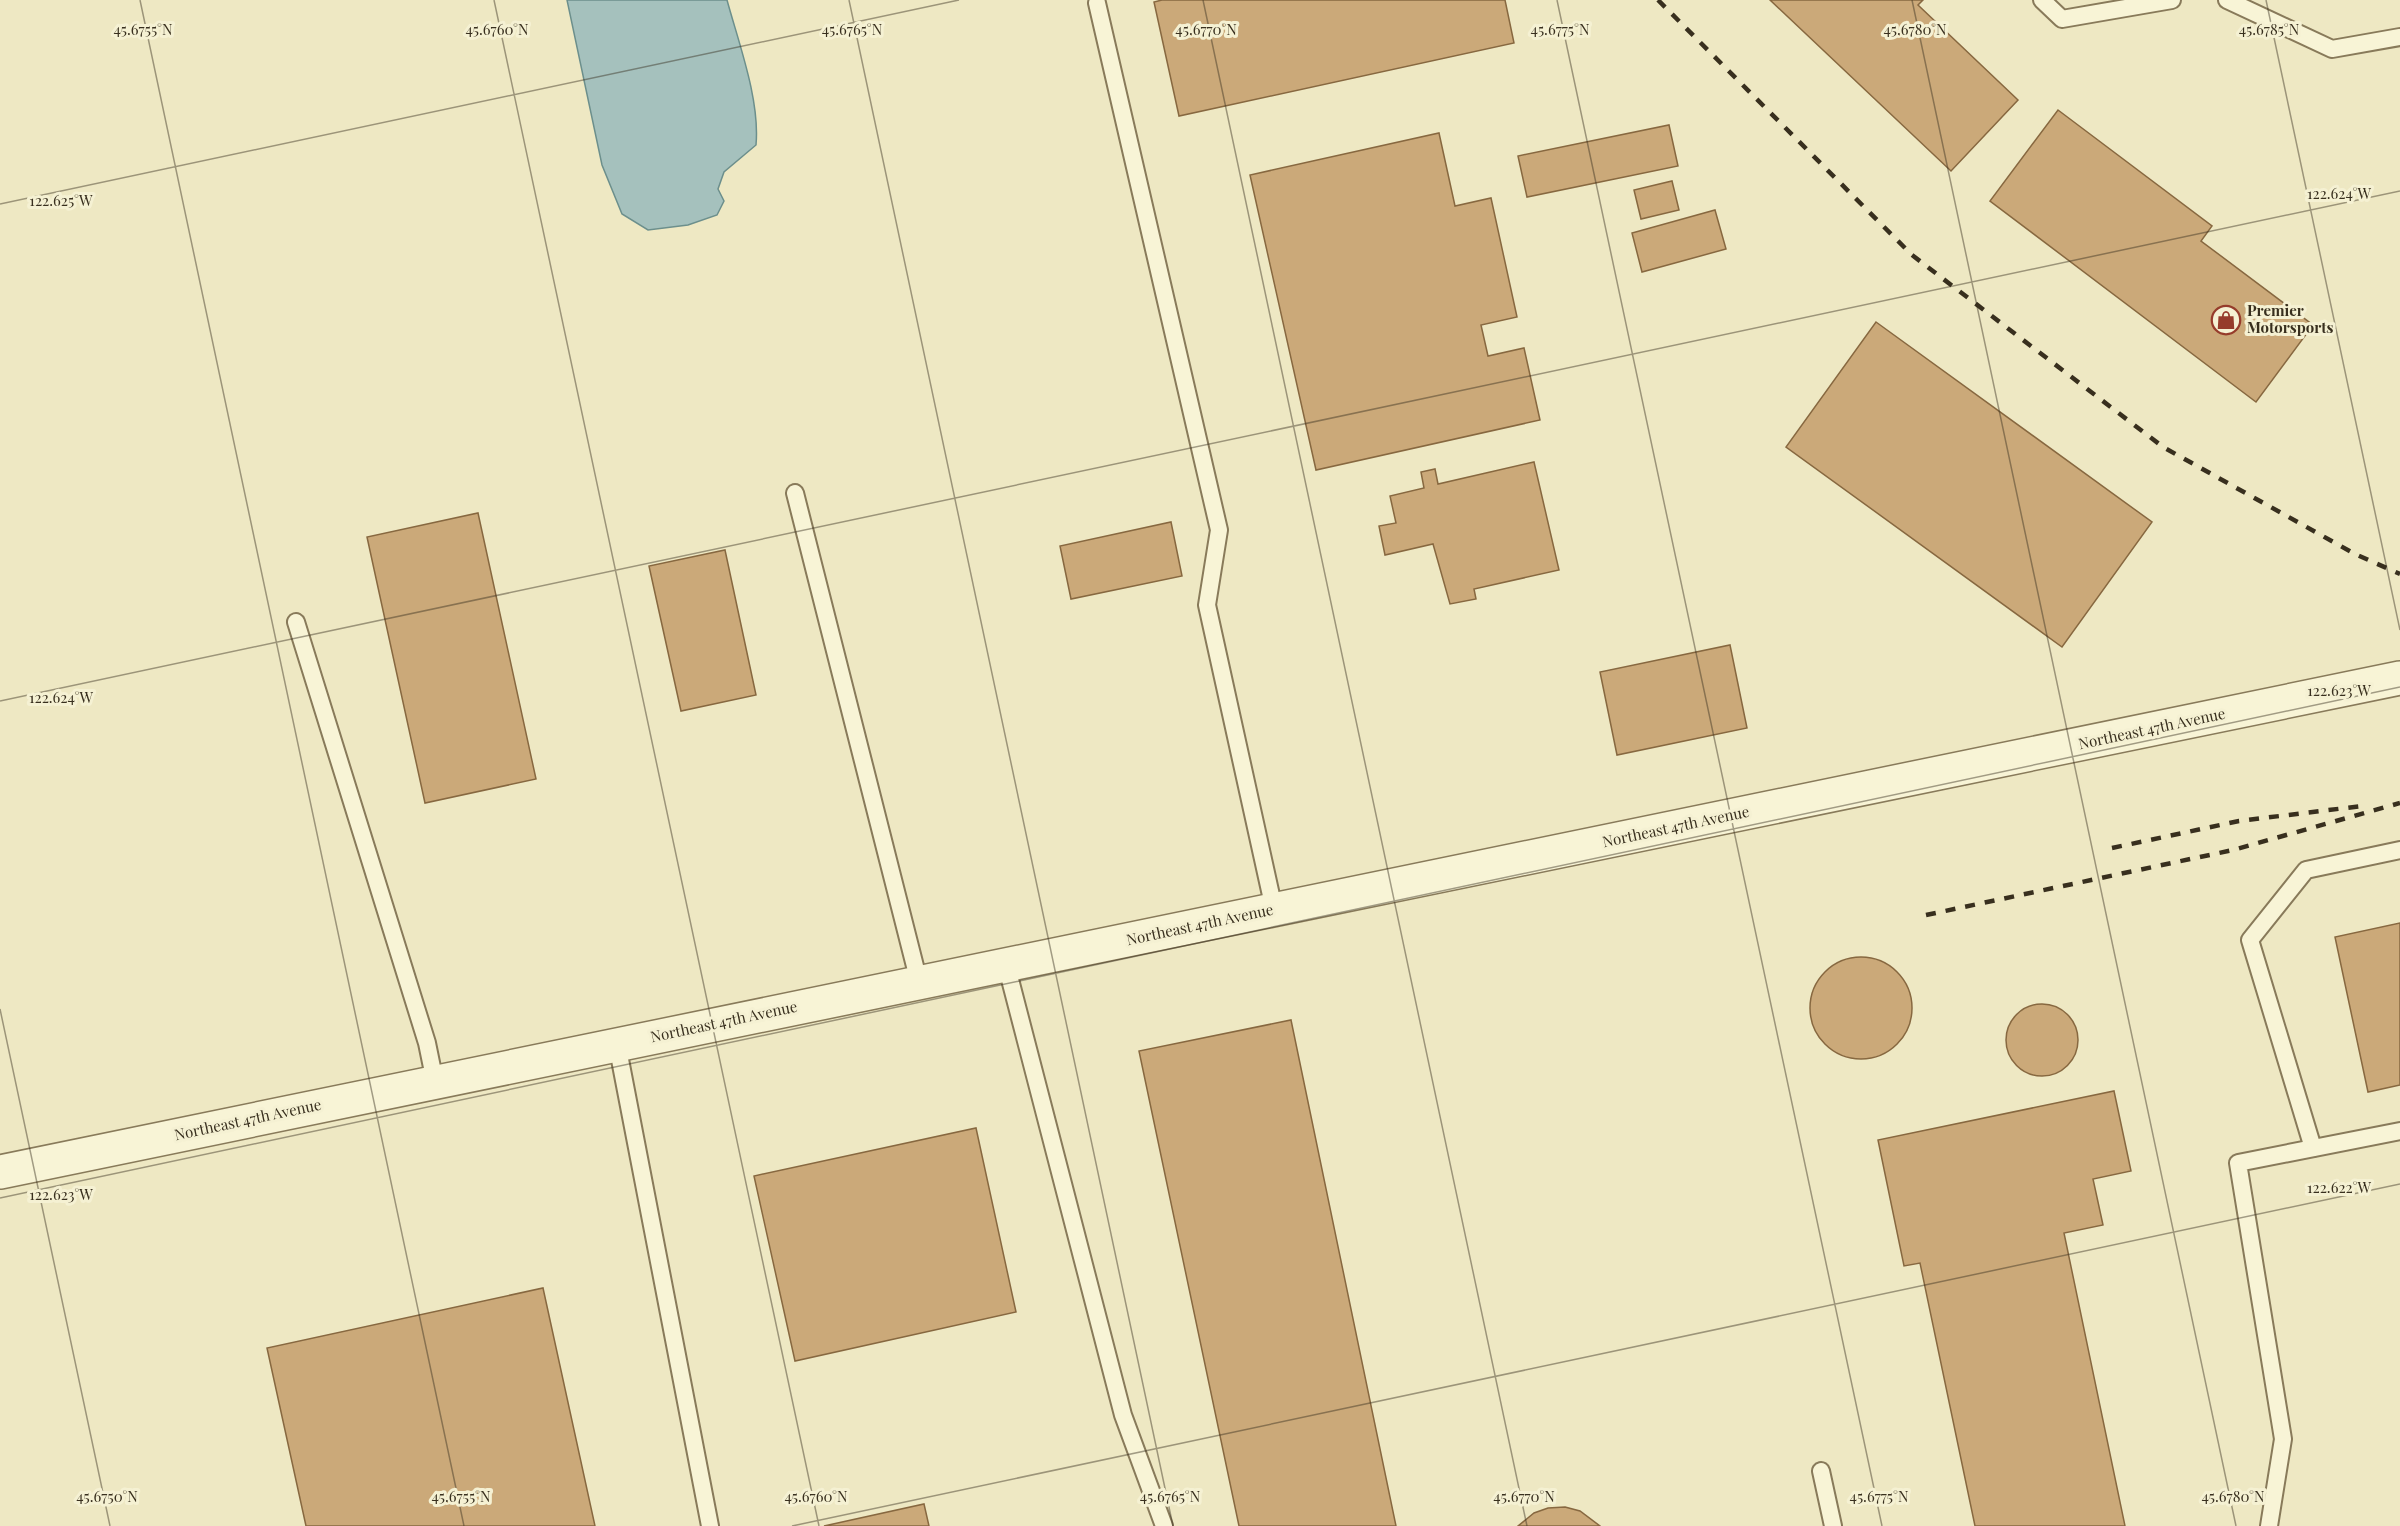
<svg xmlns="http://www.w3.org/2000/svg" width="2400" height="1526" font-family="'Playfair Display',serif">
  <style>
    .water { fill: #a5c1bd; stroke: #6c8f8c; stroke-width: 1.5 }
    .building { fill: #cba979; stroke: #876840; stroke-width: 1.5 }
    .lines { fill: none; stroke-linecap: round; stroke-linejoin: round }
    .service-casing { stroke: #887a5a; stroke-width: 20 }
    .tertiary-casing { stroke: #887a5a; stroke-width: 36 }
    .service { stroke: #f8f4d6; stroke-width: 16 }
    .tertiary { stroke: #f8f4d6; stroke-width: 33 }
    .rail { stroke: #382f1e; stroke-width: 4.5; stroke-dasharray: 10 10; stroke-linecap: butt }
    .ticks { fill: none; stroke: #382f1e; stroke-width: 1.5; stroke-opacity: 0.45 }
    .labels { text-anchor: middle; stroke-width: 6; stroke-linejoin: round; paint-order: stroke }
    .poi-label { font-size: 15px; font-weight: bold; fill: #382f1e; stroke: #f5f1d3; text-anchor: start }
    .street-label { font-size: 15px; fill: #382f1e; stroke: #f5f1d3 }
    .ticks-label { font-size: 15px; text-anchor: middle; fill: #382f1e; stroke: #f5f1d3; stroke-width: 6; stroke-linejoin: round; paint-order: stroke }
  </style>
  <rect width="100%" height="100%" fill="#eee8c3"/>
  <!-- water -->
  <path class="water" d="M567,0H727C739,44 760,100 756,145L724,172L718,189L724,201L717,215L688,225L648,230L622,214L602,165Z"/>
  <!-- building -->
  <g class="building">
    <polygon points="1162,0 1505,0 1514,43 1179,116 1154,2"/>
    <polygon points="1770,0 1923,0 1918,5 2018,100 1951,171"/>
    <polygon points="2058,110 2212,226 2201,241 2313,325 2256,402 1990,201"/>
    <polygon points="1669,125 1678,166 1527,197 1518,156"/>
    <polygon points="1439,133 1455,206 1491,198 1517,317 1481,325 1488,356 1524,348 1540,420 1316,470 1250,175"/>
    <polygon points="1672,181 1679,210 1641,219 1634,190"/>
    <polygon points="1715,210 1726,249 1642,272 1632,233"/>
    <polygon points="1876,322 2152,522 2062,647 1786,447"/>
    <polygon points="1534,462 1559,570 1474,589 1476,599 1450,604 1433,544 1385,555 1379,526 1396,523 1390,496 1424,488 1421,472 1435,469 1438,484"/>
    <polygon points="478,513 536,779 425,803 367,537"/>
    <polygon points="1171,522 1182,576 1071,599 1060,546"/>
    <polygon points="725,550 756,695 681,711 649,566"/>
    <polygon points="1730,645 1747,728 1617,755 1600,672"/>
    <polygon points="2400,923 2400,1085 2368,1092 2335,937"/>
    <circle cx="1861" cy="1008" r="51"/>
    <circle cx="2042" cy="1040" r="36"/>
    <polygon points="1291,1020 1396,1526 1239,1526 1139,1051"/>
    <polygon points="2114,1091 2131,1171 2093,1179 2103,1225 2064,1233 2125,1526 1975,1526 1920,1263 1904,1266 1878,1140"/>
    <polygon points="976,1128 1016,1312 795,1361 754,1176"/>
    <polygon points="543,1288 595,1526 306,1526 267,1348"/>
    <polygon points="924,1504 929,1526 824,1526"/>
    <polygon points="1565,1507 1580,1511 1600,1526 1518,1526 1534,1513 1548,1508"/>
  </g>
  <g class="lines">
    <!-- service casing -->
    <g class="service-casing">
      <g id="service">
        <polyline points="2042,0 2062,19 2172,0"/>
        <polyline points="2227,0 2332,49 2400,37"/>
        <polyline points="1097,3 1219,530 1207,605 1274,909"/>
        <polyline points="795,493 919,982"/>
        <polyline points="296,622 427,1043 435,1082"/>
        <polyline points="1006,964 1123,1415 1164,1526"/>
        <polyline points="617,1044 710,1526"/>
        <polyline points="2313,1148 2250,940 2306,870 2400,850"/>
        <polyline points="1821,1471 1833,1526"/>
        <polyline points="2269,1526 2283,1439 2238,1163 2400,1131"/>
      </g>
    </g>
    <!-- tertiary casing -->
    <g class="tertiary-casing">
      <polyline id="tertiary" points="0,1172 2400,678"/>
    </g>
    <!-- service -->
    <use href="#service" class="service"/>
    <!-- tertiary -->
    <use href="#tertiary" class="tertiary"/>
    <!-- rail -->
    <g class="rail">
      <polyline points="1658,0 1912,255 2163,447 2355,554 2400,574"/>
      <polyline points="2112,848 2239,821 2362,806"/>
      <polyline points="1926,915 2233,850 2400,803"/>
    </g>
  </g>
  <!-- ticks -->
  <path class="ticks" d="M140,0L464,1526M494,0L819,1526M849,0L1173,1526M1203,0L1527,1526M1557,0L1882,1526M1912,0L2236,1526M2266,0L2400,630M0,204L959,0M0,701L2400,191M0,1009L110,1526M0,1198L2400,687M792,1526L2400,1184"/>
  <!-- icons -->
  <defs>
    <g id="shop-ring" transform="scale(1.5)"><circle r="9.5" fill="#f5f1d3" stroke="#963c2b" stroke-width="1.5"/><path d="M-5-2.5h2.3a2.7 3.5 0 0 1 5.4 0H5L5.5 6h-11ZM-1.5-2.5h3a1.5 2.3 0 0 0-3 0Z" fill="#963c2b"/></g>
  </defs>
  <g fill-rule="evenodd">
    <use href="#shop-ring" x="2226" y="320"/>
  </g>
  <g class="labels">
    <!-- poi labels -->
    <g class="poi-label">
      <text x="2247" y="316">Premier<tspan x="2247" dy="17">Motorsports</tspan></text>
    </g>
    <!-- street labels -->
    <g class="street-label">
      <text transform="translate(2152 729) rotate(-12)" y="5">Northeast 47th Avenue</text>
      <text transform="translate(1676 827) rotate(-12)" y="5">Northeast 47th Avenue</text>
      <text transform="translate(1200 925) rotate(-12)" y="5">Northeast 47th Avenue</text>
      <text transform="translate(724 1022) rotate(-12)" y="5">Northeast 47th Avenue</text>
      <text transform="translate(248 1120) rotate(-12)" y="5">Northeast 47th Avenue</text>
    </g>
  </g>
  <g class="ticks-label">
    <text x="143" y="35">45.6755°N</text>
    <text x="497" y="35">45.6760°N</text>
    <text x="852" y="35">45.6765°N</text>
    <text x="1206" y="35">45.6770°N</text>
    <text x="1560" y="35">45.6775°N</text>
    <text x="1915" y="35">45.6780°N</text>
    <text x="2269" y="35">45.6785°N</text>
    <text x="2339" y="199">122.624°W</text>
    <text x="61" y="206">122.625°W</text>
    <text x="2339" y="696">122.623°W</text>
    <text x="61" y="703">122.624°W</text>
    <text x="2339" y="1193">122.622°W</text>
    <text x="61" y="1200">122.623°W</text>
    <text x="107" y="1502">45.6750°N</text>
    <text x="461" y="1502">45.6755°N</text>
    <text x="816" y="1502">45.6760°N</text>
    <text x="1170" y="1502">45.6765°N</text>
    <text x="1524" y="1502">45.6770°N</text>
    <text x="1879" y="1502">45.6775°N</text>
    <text x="2233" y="1502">45.6780°N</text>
  </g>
</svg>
